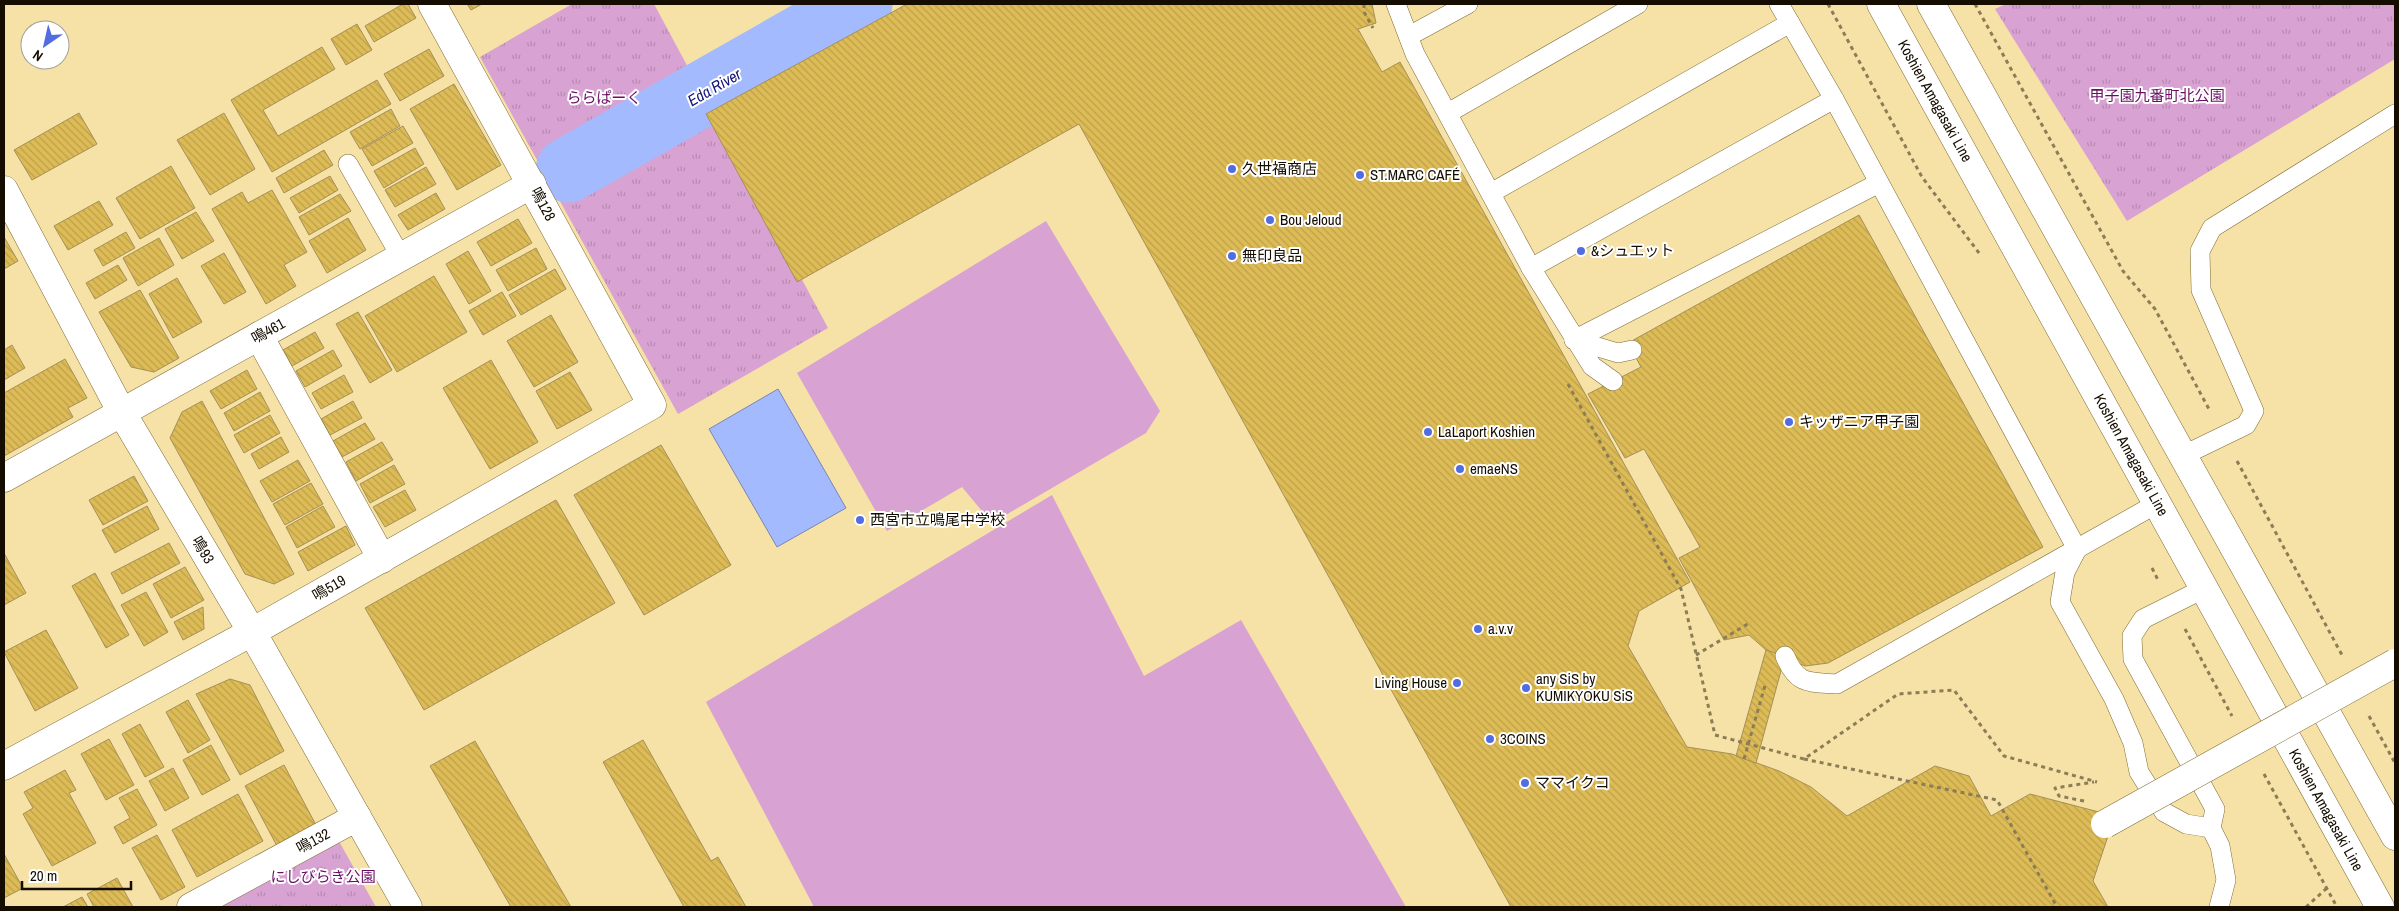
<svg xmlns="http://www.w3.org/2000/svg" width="2399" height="911" font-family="'Archivo Narrow','Noto Sans JP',sans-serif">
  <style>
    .park { fill: url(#park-tufts) }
    .pitch { fill: #d8a2d2 }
    .water { fill: #a4bafe; stroke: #7986b2 }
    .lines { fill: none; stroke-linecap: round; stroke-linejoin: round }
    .river { stroke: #a4bafe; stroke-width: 65 }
    .building { fill: url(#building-back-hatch); stroke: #a49058 }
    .lane-casing { stroke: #7f6c34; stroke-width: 20 }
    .street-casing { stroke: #7f6c34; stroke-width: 29 }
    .secondary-casing { stroke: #7f6c34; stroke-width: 29 }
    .path { stroke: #8b7d57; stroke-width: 3; stroke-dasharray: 4 4; stroke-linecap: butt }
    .lane { stroke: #fff; stroke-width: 19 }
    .street { stroke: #fff; stroke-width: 28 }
    .secondary { stroke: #fff; stroke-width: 28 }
    .street-bridge-casing { stroke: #7f6c34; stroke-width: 29; stroke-linecap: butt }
    .street-bridge { stroke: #fff; stroke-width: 28 }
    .poi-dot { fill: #526ce1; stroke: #fff; stroke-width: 2 }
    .labels { text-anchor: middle; stroke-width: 4; stroke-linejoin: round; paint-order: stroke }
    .park-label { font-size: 15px; fill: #690d65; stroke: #fff }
    .street-label { font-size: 15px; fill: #150e00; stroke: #fff }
    .poi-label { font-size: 15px; fill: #150e00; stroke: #fff; text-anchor: start }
    .water-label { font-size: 16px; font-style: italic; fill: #151777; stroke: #fff }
  </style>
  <defs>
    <pattern id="park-tufts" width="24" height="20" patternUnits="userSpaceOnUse" patternTransform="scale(1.25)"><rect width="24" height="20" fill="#d8a2d2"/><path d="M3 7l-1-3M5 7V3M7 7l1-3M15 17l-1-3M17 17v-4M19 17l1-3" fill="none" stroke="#b88ab2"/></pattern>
    <pattern id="building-back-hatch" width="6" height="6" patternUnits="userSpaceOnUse" patternTransform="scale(1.25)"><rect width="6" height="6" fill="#ddbb56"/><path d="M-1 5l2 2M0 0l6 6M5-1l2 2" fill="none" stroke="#bda049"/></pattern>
  </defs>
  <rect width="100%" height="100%" fill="#f6e1a6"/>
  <!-- park -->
  <g class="park">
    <polygon points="572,4 654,4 828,328 678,414 480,57"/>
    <polygon points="2006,4 2395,4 2395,59 2127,221 1995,9"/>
    <polygon points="336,836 376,907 207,907"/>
  </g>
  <!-- pitch -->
  <g class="pitch">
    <polygon points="1046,221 1160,411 1146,433 992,523 962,487 887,531 797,373"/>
    <polygon points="1052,495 1144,676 1241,620 1406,907 814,907 706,702"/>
  </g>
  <!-- water -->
  <polygon class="water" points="778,389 846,508 777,547 709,429"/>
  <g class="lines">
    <!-- river -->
    <polyline class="river" points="568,170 860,4"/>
  </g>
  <!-- building -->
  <g class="building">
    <polygon points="403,4 408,4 416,18 374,42 365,26"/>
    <polygon points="467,4 482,4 471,10"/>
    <polygon points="907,4 1372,4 1376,23 1358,29 1382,72 1400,62 1690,582 1639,611 1628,646 1687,747 1732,754 1779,771 1811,787 1847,816 1935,766 1969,776 1991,816 2030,794 2099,812 2109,833 2093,881 2108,907 1511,907 1079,124 797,282 706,114"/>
    <polygon points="357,24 372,50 346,65 331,39"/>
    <polygon points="322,47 335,69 263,110 278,136 377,80 391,104 272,172 231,100"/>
    <polygon points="429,49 444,76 400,101 384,74"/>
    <polygon points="454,84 501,165 457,190 410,109"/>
    <polygon points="391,109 400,126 360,149 350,132"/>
    <polygon points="79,113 97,144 32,180 14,150"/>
    <polygon points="224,113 255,169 210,195 177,140"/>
    <polygon points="403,126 413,143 372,166 362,149"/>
    <polygon points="415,148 424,164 384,188 374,171"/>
    <polygon points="324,150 333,165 284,193 276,178"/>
    <polygon points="171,166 195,208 140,239 116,198"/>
    <polygon points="426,167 436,184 395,207 385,190"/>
    <polygon points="330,176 338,190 299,213 290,198"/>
    <polygon points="272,190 307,252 284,265 296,286 266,304 212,209 242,192 248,203"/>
    <polygon points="436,193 445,209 408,230 398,215"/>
    <polygon points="340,194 351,211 309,235 299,217"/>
    <polygon points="99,201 113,225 68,250 54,226"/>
    <polygon points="196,212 214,241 182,259 165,229"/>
    <polygon points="1859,215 2043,547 1828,663 1805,666 1766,650 1749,635 1724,640 1679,558 1700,547 1644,449 1625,458 1588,394 1641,367 1628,343"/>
    <polygon points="348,218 366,250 327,273 309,241"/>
    <polygon points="518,219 532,243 491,266 477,242"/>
    <polygon points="126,232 135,248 103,266 94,250"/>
    <polygon points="4,237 18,261 4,269"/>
    <polygon points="159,238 174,265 138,286 123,258"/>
    <polygon points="536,248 547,269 508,291 496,270"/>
    <polygon points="468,251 491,291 469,304 446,264"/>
    <polygon points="224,253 246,292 224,304 201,266"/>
    <polygon points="118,265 127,280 95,299 86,283"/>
    <polygon points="555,269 566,289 521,315 509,295"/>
    <polygon points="434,276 467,332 397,372 365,316"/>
    <polygon points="177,278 202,322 173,338 149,294"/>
    <polygon points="140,290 179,358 154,372 131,367 99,312"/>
    <polygon points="502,292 516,316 483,335 469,311"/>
    <polygon points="358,312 392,370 370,383 336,324"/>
    <polygon points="551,315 578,362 534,387 507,341"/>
    <polygon points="315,332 324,348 292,366 283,350"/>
    <polygon points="12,345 25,368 4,380 4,350"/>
    <polygon points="333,350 342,366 305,387 296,371"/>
    <polygon points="65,359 87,398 68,408 73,417 4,456 4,393"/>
    <polygon points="491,360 538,442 490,469 443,388"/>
    <polygon points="247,370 257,389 221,409 210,391"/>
    <polygon points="570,372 592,410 557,429 536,391"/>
    <polygon points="344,375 353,392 321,409 312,393"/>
    <polygon points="260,392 270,411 234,431 224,413"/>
    <polygon points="202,401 294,574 274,584 245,574 170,438 182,412"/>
    <polygon points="353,401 362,418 330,435 321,419"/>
    <polygon points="270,415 280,433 244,453 234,435"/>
    <polygon points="365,423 375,439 342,457 333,441"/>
    <polygon points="281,437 289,452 259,469 251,454"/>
    <polygon points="382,442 393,460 356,481 346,462"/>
    <polygon points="661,445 731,565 644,615 574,495"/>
    <polygon points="298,460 310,481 272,502 260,481"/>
    <polygon points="394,465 405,484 370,503 360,484"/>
    <polygon points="134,476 148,501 103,525 89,500"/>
    <polygon points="311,483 323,504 285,525 273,504"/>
    <polygon points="405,490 416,510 385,527 373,507"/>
    <polygon points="556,500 615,603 424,710 365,608"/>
    <polygon points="147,506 159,529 115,553 102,530"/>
    <polygon points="323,506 335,527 297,548 286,527"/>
    <polygon points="346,526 355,545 308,571 298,552"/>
    <polygon points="169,543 180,563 122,594 111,573"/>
    <polygon points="4,553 26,593 4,605"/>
    <polygon points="185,567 204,600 171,618 153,584"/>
    <polygon points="95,573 129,635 106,648 72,586"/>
    <polygon points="146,592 168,632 144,646 121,605"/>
    <polygon points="203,607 204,629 183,640 174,622"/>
    <polygon points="46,630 78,688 35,711 4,652"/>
    <polygon points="1766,650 1785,656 1756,763 1736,756"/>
    <polygon points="230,679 250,685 284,751 240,775 196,694"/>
    <polygon points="188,700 210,740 188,753 166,712"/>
    <polygon points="140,724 164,767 145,777 122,734"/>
    <polygon points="109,739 134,785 106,800 81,754"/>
    <polygon points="643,740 711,861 718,857 746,907 684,907 603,762"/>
    <polygon points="475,741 571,907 511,907 430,766"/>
    <polygon points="211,745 230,780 202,795 183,760"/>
    <polygon points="284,765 316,825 277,846 245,786"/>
    <polygon points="173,768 189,798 165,811 149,781"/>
    <polygon points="65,770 76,790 69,793 96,843 52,866 23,814 33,808 24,792"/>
    <polygon points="137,789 157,825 123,844 114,827 130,818 119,798"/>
    <polygon points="238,794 263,841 197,877 172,830"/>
    <polygon points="157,835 185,887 161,900 132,848"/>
    <polygon points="4,854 23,888 4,898"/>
    <polygon points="117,878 133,907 94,907 87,894"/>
    <polygon points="82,897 88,907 63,907"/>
  </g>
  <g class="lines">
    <!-- lane casing -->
    <g class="lane-casing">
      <g id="lane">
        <polyline points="1396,4 1415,54 1531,268 1592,366 1613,381"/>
        <polyline points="1409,36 1468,4"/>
        <polyline points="1834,99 2077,549 2065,572 2060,602 2114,699 2133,743 2139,772 2164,812 2186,824 2211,828"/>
        <polyline points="1448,113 1638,4"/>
        <polyline points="348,164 401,257"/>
        <polyline points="1491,193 1790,23"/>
        <polyline points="1531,268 1834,99 1779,4"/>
        <polyline points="1574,340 1879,183"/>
        <polyline points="1574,340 1618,353 1632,350"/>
        <polyline points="2182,456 2246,425 2254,411 2201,290 2200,251 2212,228 2395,114"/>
        <polyline points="2203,589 2143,619 2132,636 2133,659 2215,809 2211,828 2220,846 2226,880 2219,907"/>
        <path d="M1785,656C1797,685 1808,682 1837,684L2158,503"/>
      </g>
    </g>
    <!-- street casing -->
    <g class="street-casing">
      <g id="street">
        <polyline points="259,336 382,559"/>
        <polyline points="4,478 532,184"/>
        <polyline points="4,766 252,632 652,405 432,4"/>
        <polyline points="191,907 357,817"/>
      </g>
    </g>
    <!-- secondary casing -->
    <g class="secondary-casing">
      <g id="secondary">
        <polyline points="1881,4 2380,907"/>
        <polyline points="1931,4 2395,836"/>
        <polyline points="4,190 122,413 252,632 408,907"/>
      </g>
    </g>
    <!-- path -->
    <g class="path">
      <polyline points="1364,4 1364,12 1373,28"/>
      <polyline points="1828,4 1922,177 1979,253"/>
      <polyline points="1975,4 2123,271 2155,309 2210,411"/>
      <polyline points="1568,384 1681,589 1715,735 1804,759 1898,694 1954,690 2004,756 2097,782"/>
      <polyline points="2237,461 2342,655"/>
      <polyline points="2152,568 2158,580"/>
      <polyline points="2185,629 2232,716"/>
      <polyline points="1696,655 1751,622"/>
      <polyline points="2369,716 2395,763"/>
      <polyline points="1744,759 1766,682"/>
      <polyline points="1804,759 1997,800 2057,907"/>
      <polyline points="2264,774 2337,907"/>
      <polyline points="2084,801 2059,796 2055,788 2094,782"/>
      <polyline points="2306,907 2327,888"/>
    </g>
    <!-- lane -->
    <use href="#lane" class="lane"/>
    <!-- street -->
    <use href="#street" class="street"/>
    <!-- secondary -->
    <use href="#secondary" class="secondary"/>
    <!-- street-bridge casing -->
    <g class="street-bridge-casing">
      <polyline id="street-bridge" points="2105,824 2395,663"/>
    </g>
    <!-- street-bridge -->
    <use href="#street-bridge" class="street-bridge"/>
  </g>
  <!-- markers -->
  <g class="poi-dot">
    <circle cx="1232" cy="169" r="5"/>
    <circle cx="1360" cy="175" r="5"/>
    <circle cx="1270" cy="220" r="5"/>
    <circle cx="1581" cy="251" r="5"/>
    <circle cx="1232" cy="256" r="5"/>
    <circle cx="1789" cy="422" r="5"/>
    <circle cx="1428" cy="432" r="5"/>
    <circle cx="1460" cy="469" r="5"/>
    <circle cx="860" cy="520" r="5"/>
    <circle cx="1478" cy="629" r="5"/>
    <circle cx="1457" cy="683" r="5"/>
    <circle cx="1526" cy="688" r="5"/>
    <circle cx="1490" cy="739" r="5"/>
    <circle cx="1525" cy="783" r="5"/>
  </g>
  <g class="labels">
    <!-- park labels -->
    <g class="park-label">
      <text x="2157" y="101">甲子園九番町北公園</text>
      <text x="604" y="103">ららぱーく</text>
      <text x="323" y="882">にしびらき公園</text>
    </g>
    <!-- street labels -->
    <g class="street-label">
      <text transform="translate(1935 101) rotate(61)" y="5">Koshien Amagasaki Line</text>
      <text transform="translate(543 204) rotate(62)" y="5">鳴128</text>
      <text transform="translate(268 331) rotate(-29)" y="5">鳴461</text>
      <text transform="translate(2131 455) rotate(61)" y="5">Koshien Amagasaki Line</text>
      <text transform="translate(203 550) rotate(59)" y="5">鳴93</text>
      <text transform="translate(329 588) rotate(-30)" y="5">鳴519</text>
      <text transform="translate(2326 810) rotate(61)" y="5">Koshien Amagasaki Line</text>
      <text transform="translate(313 841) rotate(-28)" y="5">鳴132</text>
    </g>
    <!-- poi labels -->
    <g class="poi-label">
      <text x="1242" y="174">久世福商店</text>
      <text x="1370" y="180">ST.MARC CAFÉ</text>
      <text x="1280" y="225">Bou Jeloud</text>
      <text x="1591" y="256">&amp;シュエット</text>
      <text x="1242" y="261">無印良品</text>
      <text x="1799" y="427">キッザニア甲子園</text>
      <text x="1438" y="437">LaLaport Koshien</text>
      <text x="1470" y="474">emaeNS</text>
      <text x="870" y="525">西宮市立鳴尾中学校</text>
      <text x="1488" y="634">a.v.v</text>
      <text x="1536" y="684">any SiS by<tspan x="1536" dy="17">KUMIKYOKU SiS</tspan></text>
      <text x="1447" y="688" text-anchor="end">Living House</text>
      <text x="1500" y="744">3COINS</text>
      <text x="1535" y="788">ママイクコ</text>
    </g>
    <!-- water labels -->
    <g class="water-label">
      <text transform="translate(714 87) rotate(-30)" y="6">Eda River</text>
    </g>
  </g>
  <!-- border -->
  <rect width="2399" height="911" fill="none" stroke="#150e00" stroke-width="10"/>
  <!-- north arrow -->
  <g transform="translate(45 45) rotate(214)"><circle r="24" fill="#ffffff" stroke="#a19f99"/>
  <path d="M0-4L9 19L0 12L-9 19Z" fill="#526ce1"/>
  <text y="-8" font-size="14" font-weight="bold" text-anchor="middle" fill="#150e00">N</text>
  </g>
  <!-- scale -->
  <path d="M22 881v8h109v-8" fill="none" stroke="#150e00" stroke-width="2.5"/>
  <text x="30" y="881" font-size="15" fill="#150e00" stroke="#ffffff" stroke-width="4" paint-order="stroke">20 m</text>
</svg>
